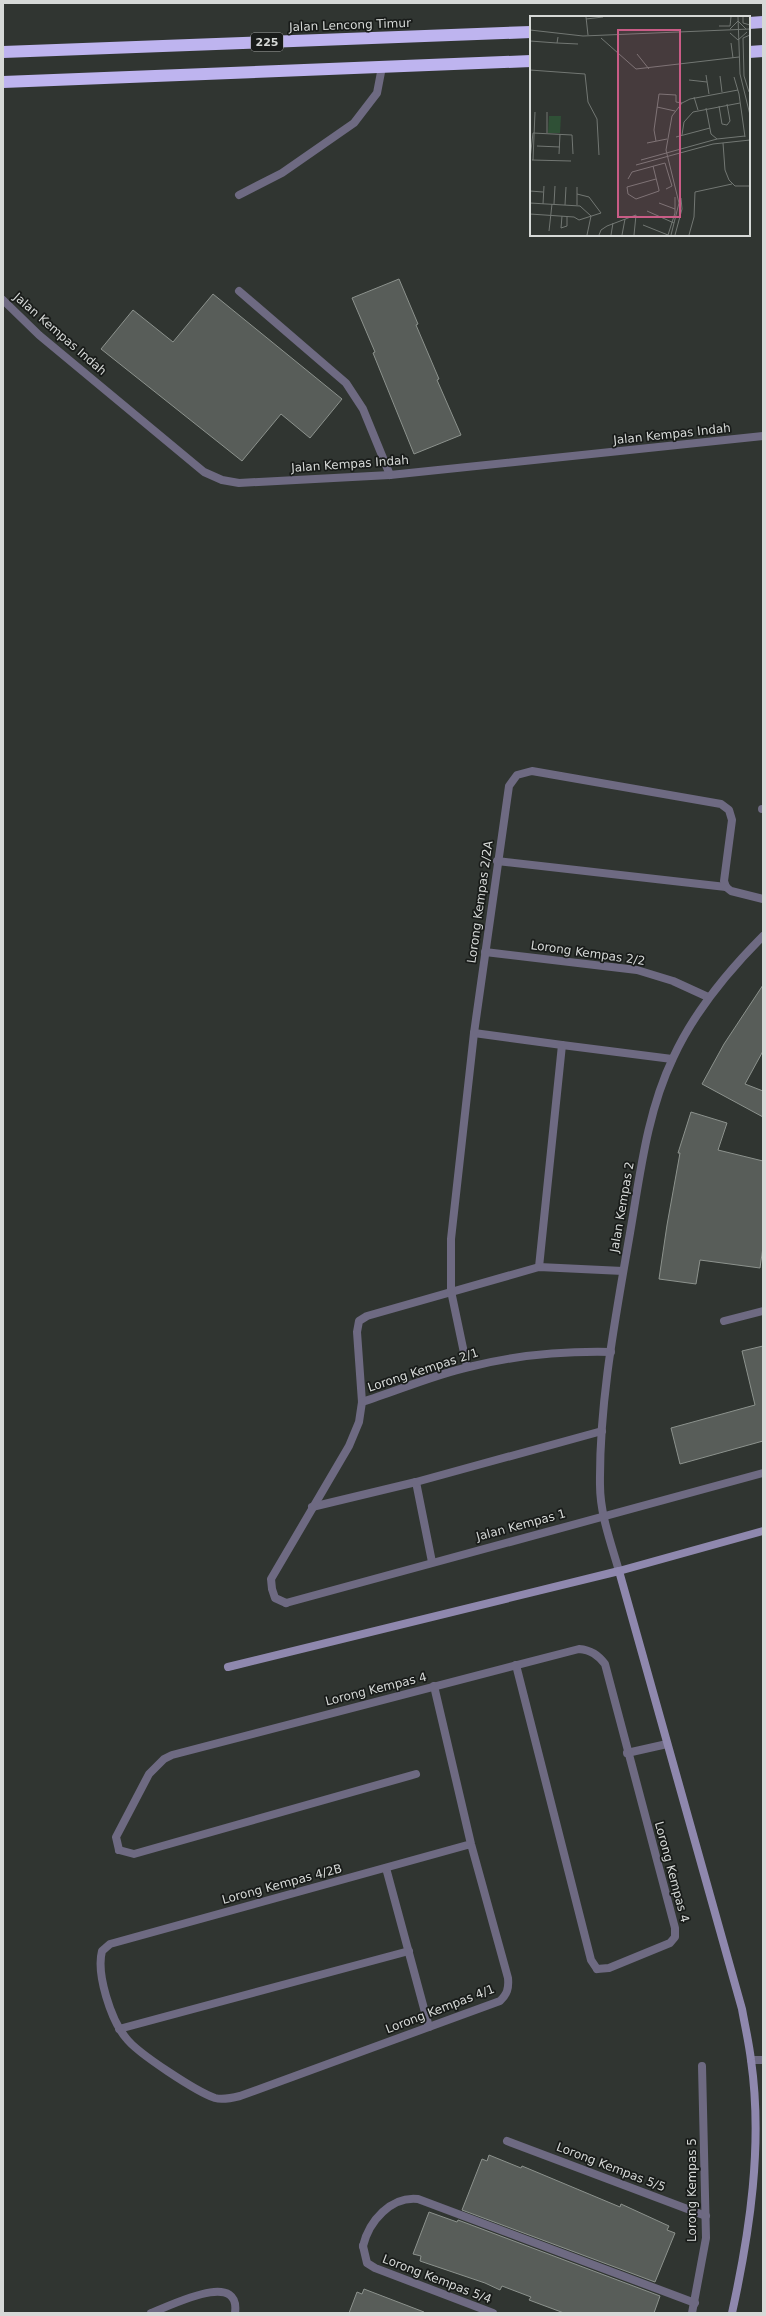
<svg xmlns="http://www.w3.org/2000/svg" width="766" height="2316" font-family="'DejaVu Sans',sans-serif">
  <style>
    .building { fill: #585d59; stroke: #8c928d }
    .lines { fill: none; stroke-linecap: round; stroke-linejoin: round }
    .lane { stroke: #6e6a82; stroke-width: 8 }
    .street { stroke: #6e6a82; stroke-width: 8 }
    .secondary { stroke: #8f88ae; stroke-width: 8 }
    .highway { stroke: #beb4ef; stroke-width: 12 }
    .labels { text-anchor: middle; stroke-width: 3.5; stroke-linejoin: round; paint-order: stroke }
    .shield { fill: #191c1a; stroke: #9da09e; stroke-width: 1 }
    .shield-label { font-size: 11px; font-weight: bold; fill: #d6d9d7 }
    .street-label { font-size: 12px; fill: #d6d9d7; stroke: #191c1a }
    .inset-road { fill: none; stroke: #727773; stroke-width: 1 }
    .view { fill: #c95c86; fill-opacity: 0.15; stroke: #c95c86; stroke-width: 2 }
    .inset-edge { fill: none; stroke: #d6d9d7; stroke-width: 2 }
  </style>
  <rect width="100%" height="100%" fill="#303531"/>
  <!-- building -->
  <g class="building">
    <polygon points="399,279 418,324 416,325 439,379 437,380 461,435 414,454 373,353 375,352 352,298"/>
    <polygon points="213,294 342,399 310,438 281,414 242,461 101,349 133,310 173,342"/>
    <polygon points="763,985 763,1051 745,1084 763,1091 763,1117 702,1084 724,1044"/>
    <polygon points="691,1112 727,1123 718,1150 763,1161 763,1247 760,1268 700,1260 696,1284 659,1279 667,1225 680,1153 678,1153"/>
    <polygon points="763,1346 763,1441 680,1464 671,1428 755,1405 742,1351"/>
    <polygon points="489,2155 521,2168 522,2166 620,2207 621,2204 669,2226 667,2230 675,2233 655,2282 462,2210 482,2159 487,2161"/>
    <polygon points="429,2212 457,2222 458,2220 660,2296 654,2313 564,2313 529,2300 531,2297 502,2286 500,2290 485,2283 420,2261 421,2256 413,2254"/>
    <polygon points="364,2289 424,2312 424,2313 349,2313 357,2292 362,2294"/>
  </g>
  <g class="lines">
    <!-- lane -->
    <g class="lane">
      <polyline points="239,195 282,173 354,123 377,93 382,67"/>
      <polyline points="762,809 763,809"/>
      <polyline points="497,861 726,887"/>
      <polyline points="474,1033 562,1045 539,1267"/>
      <polyline points="562,1045 672,1059"/>
      <polyline points="416,1482 432,1562"/>
      <polyline points="312,1507 416,1482 602,1431"/>
      <polyline points="286,1603 275,1598 272,1589 271,1579 349,1446 359,1422 362,1402 357,1332 359,1321 367,1316 539,1267 623,1271"/>
      <polyline points="516,1665 591,1960 597,1969"/>
      <polyline points="119,1850 134,1854 416,1774"/>
      <polyline points="386,1868 429,2027"/>
      <polyline points="119,2029 409,1951"/>
      <path d="M363,2246C369,2221 391,2196 418,2199L695,2303"/>
    </g>
    <!-- street -->
    <g class="street">
      <polyline points="239,291 346,383 363,409 390,475"/>
      <polyline points="3,300 39,335 204,472 222,480 239,483 390,475 763,436"/>
      <polyline points="485,952 637,970 673,981 708,997"/>
      <polyline points="724,1321 763,1311"/>
      <polyline points="467,1367 451,1291 451,1239 474,1033 509,786 517,775 532,771 721,804 729,810 732,820 724,881 726,887 731,891 763,899"/>
      <path d="M362,1402C397,1391 433,1375 469,1367C516,1355 562,1351 611,1352"/>
      <path d="M619,1571C611,1543 600,1514 600,1485C599,1401 616,1315 630,1233C640,1175 647,1112 673,1058C694,1012 727,972 763,936"/>
      <polyline points="286,1603 763,1473"/>
      <path d="M434,1686L471,1844L508,1978C509,1989 507,1994 500,2001L240,2096C232,2098 222,2100 215,2098C197,2092 137,2053 126,2038C111,2020 96,1974 102,1951L110,1944L471,1844"/>
      <polyline points="627,1753 667,1744"/>
      <path d="M119,1850L116,1837L149,1774L164,1759L172,1755L579,1649C591,1650 598,1655 605,1664L675,1928V1937L670,1943L609,1968L597,1969"/>
      <polyline points="751,2060 763,2060"/>
      <polyline points="507,2141 706,2216"/>
      <polyline points="363,2246 367,2263 375,2268 493,2313"/>
      <path d="M151,2313C170,2306 241,2269 235,2313"/>
      <polyline points="692,2313 706,2238 702,2066"/>
    </g>
    <!-- secondary -->
    <g class="secondary">
      <path d="M619,1571L742,2009C745,2026 749,2043 751,2060C763,2144 750,2231 732,2313"/>
      <polyline points="228,1667 619,1571 763,1531"/>
    </g>
    <!-- highway -->
    <g class="highway">
      <polyline points="749,23 763,22"/>
      <polyline points="3,52 531,32"/>
      <polyline points="749,52 763,51"/>
      <polyline points="3,82 531,61"/>
    </g>
  </g>
  <g class="labels">
    <!-- shield labels -->
    <rect class="shield" x="251" y="33" width="32" height="18" rx="3"/>
    <g class="shield-label">
      <text x="267" y="46">225</text>
    </g>
    <!-- street labels -->
    <g class="street-label">
      <text transform="translate(350 25) rotate(-2)" y="4">Jalan Lencong Timur</text>
      <text transform="translate(60 334) rotate(41)" y="4">Jalan Kempas Indah</text>
      <text transform="translate(672 434) rotate(-6)" y="4">Jalan Kempas Indah</text>
      <text transform="translate(350 464) rotate(-4)" y="4">Jalan Kempas Indah</text>
      <text transform="translate(480 902) rotate(-82)" y="4">Lorong Kempas 2/2A</text>
      <text transform="translate(588 953) rotate(8)" y="4">Lorong Kempas 2/2</text>
      <text transform="translate(622 1207) rotate(-80)" y="4">Jalan Kempas 2</text>
      <text transform="translate(423 1370) rotate(-18)" y="4">Lorong Kempas 2/1</text>
      <text transform="translate(521 1525) rotate(-15)" y="4">Jalan Kempas 1</text>
      <text transform="translate(376 1689) rotate(-14)" y="4">Lorong Kempas 4</text>
      <text transform="translate(672 1872) rotate(75)" y="4">Lorong Kempas 4</text>
      <text transform="translate(282 1884) rotate(-15)" y="4">Lorong Kempas 4/2B</text>
      <text transform="translate(440 2009) rotate(-21)" y="4">Lorong Kempas 4/1</text>
      <text transform="translate(611 2167) rotate(21)" y="4">Lorong Kempas 5/5</text>
      <text transform="translate(692 2190) rotate(-90)" y="4">Lorong Kempas 5</text>
      <text transform="translate(437 2279) rotate(21)" y="4">Lorong Kempas 5/4</text>
    </g>
  </g>
  <!-- overview -->
  <g transform="translate(530 16)">
    <rect width="220" height="220" fill="#303531"/>
    <path d="M19,100H31L30,117H18Z" fill="#2f5036"/>
    <path class="inset-road" d="M56,1L58,19M208,1L210,58L220,99M213,1V7L220,9M56,3L73,1M189,10H200L201,1M200,13L208,5L216,13M0,14L53,20L220,13M200,17L208,24L217,16M71,22L106,53L209,41M0,25L27,27L28,21M27,27L48,28M201,27L203,42M107,38L119,53M0,54L55,58L58,86L67,103L69,139M176,59L179,78M190,60L192,76M204,61L209,78L215,121M159,64L177,66M219,76L214,60L213,22L220,19M164,81L168,94M189,90L192,108L197,109L200,105L197,88M127,91L145,95M176,92L181,118L187,123M17,117V96M152,119L154,106L163,96L210,87M146,121L180,112M126,125L124,114L129,78L146,79V86L152,87M117,127L137,123M193,127L195,154L199,164L205,170H220M7,130L30,131M29,138L30,118M0,143L3,117L42,119L43,138M2,144L41,145M3,144L5,96M111,144L187,123L215,120M106,149L183,128L220,124M123,150L129,174V175L106,183L98,178L97,171L126,163M98,163L102,156L135,147L142,170L136,173M0,175L13,176M0,187L50,190L61,200M129,187L145,193M13,188L14,170M24,188L25,170M35,189L36,171M47,189V171M117,195L144,207M0,198L44,201L49,204L71,197L59,181L47,178M32,200L31,212L37,210V200M113,209L138,219M19,215L22,188M57,219L61,200M69,219L71,214L77,210L106,199L104,219M81,219L83,207M92,219L95,203M138,219L145,197V181M141,219L149,187L136,134L142,100L152,87L160,83L208,74M145,219L152,193L151,182L149,180M159,219L164,201L165,176L202,168"/>
    <path class="view" d="M88,14H150V201H88Z"/>
    <rect width="220" height="220" class="inset-edge"/>
  </g>
  <!-- border -->
  <rect width="766" height="2316" fill="none" stroke="#d6d9d7" stroke-width="8"/>
</svg>
